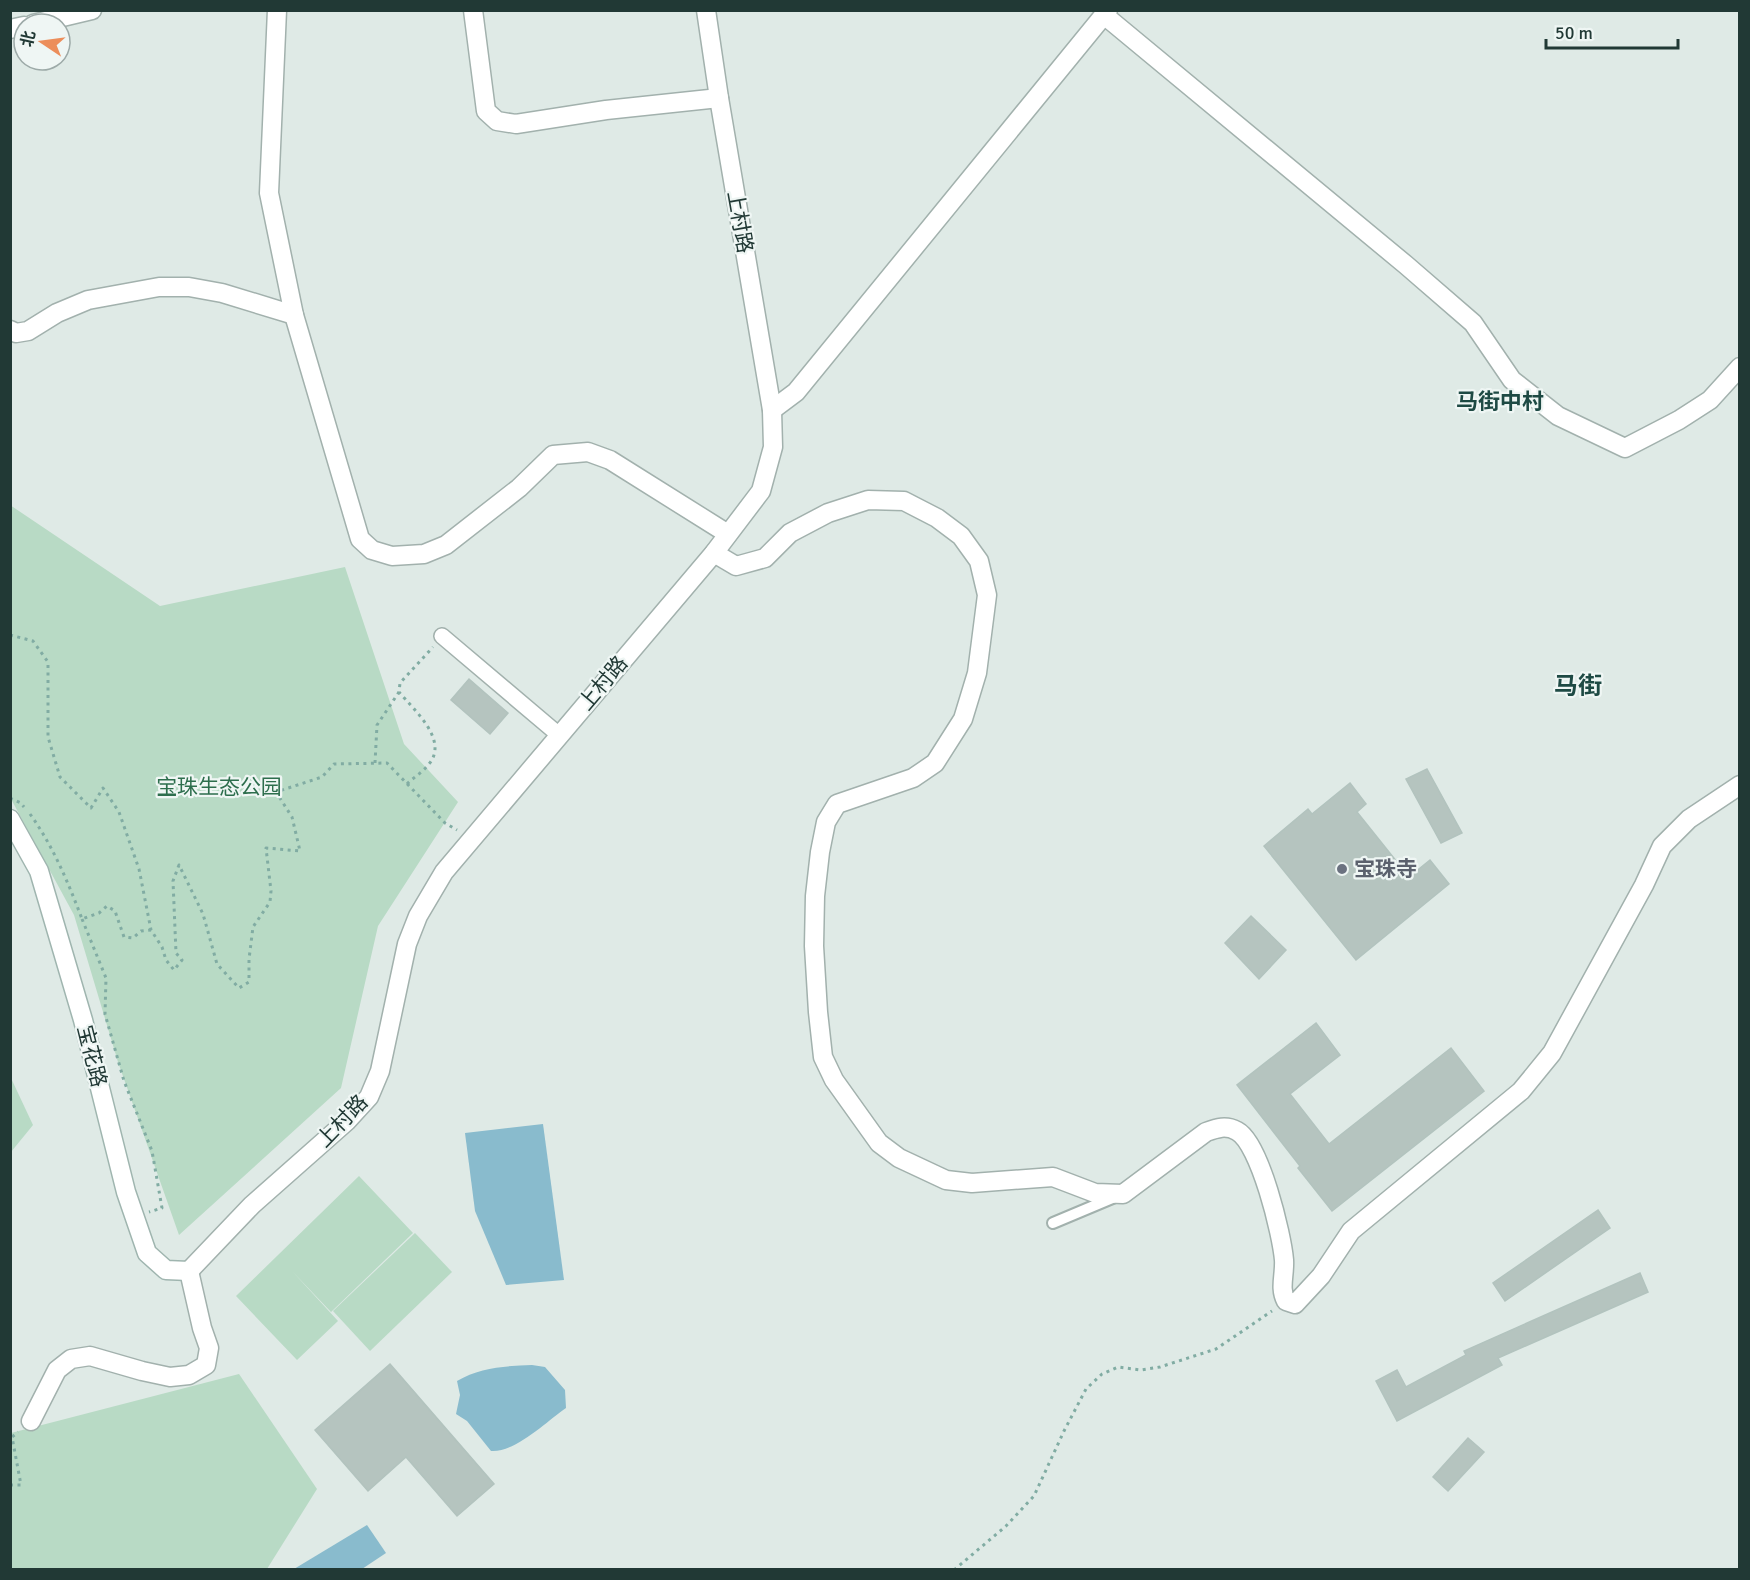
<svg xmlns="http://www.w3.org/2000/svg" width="1750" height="1580" font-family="Signika,'Noto Sans SC',sans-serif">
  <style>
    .green { fill: #b8dac5 }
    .water { fill: #89bbcd }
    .building { fill: #b5c4bf; stroke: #b2c3be; stroke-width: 1.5 }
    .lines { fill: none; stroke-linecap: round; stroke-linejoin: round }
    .service-casing { stroke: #a2b1ad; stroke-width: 14 }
    .pedestrian-casing { stroke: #a2b1ad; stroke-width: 18 }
    .minor-casing { stroke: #a2b1ad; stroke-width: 21 }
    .tertiary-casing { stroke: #a2b1ad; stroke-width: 21 }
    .secondary-casing { stroke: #9fb5af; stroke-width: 21 }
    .path { stroke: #81aca3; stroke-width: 3; stroke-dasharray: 3 4.5; stroke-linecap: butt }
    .service { stroke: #fff; stroke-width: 10 }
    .pedestrian { stroke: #fff; stroke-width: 15 }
    .minor { stroke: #fff; stroke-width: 18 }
    .tertiary { stroke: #fff; stroke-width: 18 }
    .secondary { stroke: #fff; stroke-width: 18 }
    .worship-dot { fill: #6b7280; stroke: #eff6f4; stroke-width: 2 }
    .labels { text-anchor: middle; stroke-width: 4.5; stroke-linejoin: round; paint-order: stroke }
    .street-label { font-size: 21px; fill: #213935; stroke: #eff6f4 }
    .park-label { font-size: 21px; fill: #2d6e4d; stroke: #eff6f4 }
    .worship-label { font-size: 21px; font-weight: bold; fill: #5b616d; stroke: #eff6f4; text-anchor: start }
    .neighbourhood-label { font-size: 22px; font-weight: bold; fill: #1e4a44; stroke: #eff6f4 }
    .quarter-label { font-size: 24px; font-weight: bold; fill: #1e4a44; stroke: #eff6f4 }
  </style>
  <rect width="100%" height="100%" fill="#dfeae6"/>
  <!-- green -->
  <g class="green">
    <polygon points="10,505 160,606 345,567 404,744 458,802 378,926 341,1088 179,1235 118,1062 74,915 11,799"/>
    <polygon points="10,1076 33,1125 11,1152 10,1152"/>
    <polygon points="359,1176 413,1233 331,1312 292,1271 338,1321 297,1360 236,1296"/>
    <polygon points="415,1233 452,1272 370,1351 333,1311"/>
    <polygon points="239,1374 317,1489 267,1569 11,1570 11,1433"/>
  </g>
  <!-- water -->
  <g class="water">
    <polygon points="543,1124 564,1280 506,1285 475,1211 465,1133"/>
    <path d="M532,1365L545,1367L565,1390L566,1408C547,1421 515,1453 491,1451L467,1421L456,1414L460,1395L457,1381C480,1367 506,1366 532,1365Z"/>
    <polygon points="367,1525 386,1553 362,1569 294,1569"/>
  </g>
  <!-- building -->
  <g class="building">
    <polygon points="469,679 508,713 490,734 451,700"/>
    <polygon points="1427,769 1462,833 1441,843 1406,779"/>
    <polygon points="1350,783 1366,804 1357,812 1409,877 1430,860 1449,884 1356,960 1264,846 1308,809 1312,814"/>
    <polygon points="1251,916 1286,950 1259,979 1225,943"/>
    <polygon points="1316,1023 1340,1055 1290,1094 1329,1144 1451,1048 1484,1091 1332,1211 1298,1168 1300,1166 1237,1085"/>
    <polygon points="1598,1210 1610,1228 1505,1301 1493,1283"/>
    <polygon points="1640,1273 1648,1292 1498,1358 1502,1365 1397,1421 1376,1381 1397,1370 1406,1387 1466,1355 1464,1351"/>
    <polygon points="390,1364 494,1484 457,1516 406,1457 368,1491 315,1430"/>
    <polygon points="1468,1438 1484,1452 1448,1491 1433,1477"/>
  </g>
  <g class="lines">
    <!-- service casing -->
    <g class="service-casing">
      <polyline id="service" points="1053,1223 1115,1197"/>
    </g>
    <!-- pedestrian casing -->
    <g class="pedestrian-casing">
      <polyline id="pedestrian" points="442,636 559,735"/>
    </g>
    <!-- minor casing -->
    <g class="minor-casing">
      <g id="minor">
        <polyline points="277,10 269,193 294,315 360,539 372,550 392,556 424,554 446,545 519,488 553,455 588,452 610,460 728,534"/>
        <polyline points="473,10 486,111 497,121 516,124 606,110 719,98"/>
        <polyline points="1104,15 1406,265 1473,323 1512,380 1558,416 1625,448 1679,420 1710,400 1740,367"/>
        <polyline points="33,24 92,10"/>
        <polyline points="10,29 24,26"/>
        <polyline points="10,330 16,333 28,331 57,313 88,300 159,287 189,287 222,293 294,315"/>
        <polyline points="772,410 796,392 1108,10"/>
        <path d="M714,553L736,566L765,558L790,533L828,513L868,500L904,501L937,518L961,536L979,561L987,595L977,673L963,719L935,763L913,778L837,804L826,822L820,852L815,896L814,946L818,1012L823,1057L834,1080L879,1143L899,1158L946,1180L972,1183L1053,1177L1095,1193L1123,1194L1206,1132C1217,1128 1226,1125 1237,1131C1260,1143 1282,1235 1284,1260C1285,1275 1279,1288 1286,1301L1295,1304L1321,1276L1351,1231L1521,1091L1552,1053L1644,885L1662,846L1689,819L1740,785"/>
        <polyline points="31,1421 57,1370 71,1359 90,1356 142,1371 170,1377 189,1375 206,1365 209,1348 202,1328 189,1271"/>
      </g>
    </g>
    <!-- tertiary casing -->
    <g class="tertiary-casing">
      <polyline id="tertiary" points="189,1271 252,1205 347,1121 369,1097 380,1071 407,944 418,916 444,872 714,553 761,491 773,447 772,410 719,98 706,10"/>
    </g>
    <!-- secondary casing -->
    <g class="secondary-casing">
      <polyline id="secondary" points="10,819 39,871 83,1020 126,1192 147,1253 166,1270 189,1271"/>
    </g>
    <!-- path -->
    <g class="path">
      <polyline points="10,635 33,641 48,662 48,737 60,777 91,808 103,788 119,812 139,869 151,930 162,947 166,960 174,970 182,960 176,953 173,881 179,865 203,914 217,964 239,988 249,982 249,959 253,927 270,902 271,891 266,848 300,851 292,817 276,792 322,777 334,764 387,763 445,823 457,830"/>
      <polyline points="375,763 377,725 399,692"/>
      <path d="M407,784C414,777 423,772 429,764C449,740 414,710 399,692L400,683L433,647"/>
      <polyline points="10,798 21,803 24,807"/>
      <path d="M30,814C53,846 68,882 82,919L99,913L107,906L115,911L124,937L133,938L141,931L151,930"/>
      <polyline points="82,919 106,978 105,1014 124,1081 152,1151 162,1208 149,1212"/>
      <polyline points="10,1485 21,1485 12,1437 18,1432"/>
      <polyline points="954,1570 1006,1526 1034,1496 1064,1431 1086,1389 1102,1374 1118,1367 1141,1370 1160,1367 1216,1349 1272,1311"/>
    </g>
    <!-- service -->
    <use href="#service" class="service"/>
    <!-- pedestrian -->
    <use href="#pedestrian" class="pedestrian"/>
    <!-- minor -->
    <use href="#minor" class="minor"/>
    <!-- tertiary -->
    <use href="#tertiary" class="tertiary"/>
    <!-- secondary -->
    <use href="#secondary" class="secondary"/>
  </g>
  <!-- markers -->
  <circle class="worship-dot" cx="1342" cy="869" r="6"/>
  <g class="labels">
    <!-- street labels -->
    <g class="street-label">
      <text transform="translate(740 222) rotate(80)" y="7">上村路</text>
      <text transform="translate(603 683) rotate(-50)" y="7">上村路</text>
      <text transform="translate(92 1056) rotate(76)" y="7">宝花路</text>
      <text transform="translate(342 1121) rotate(-46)" y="7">上村路</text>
    </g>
    <!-- park labels -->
    <g class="park-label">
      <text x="219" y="794">宝珠生态公园</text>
    </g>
    <!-- worship labels -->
    <g class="worship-label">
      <text x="1354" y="876">宝珠寺</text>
    </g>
    <!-- neighbourhood labels -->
    <g class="neighbourhood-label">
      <text x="1500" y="409">马街中村</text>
    </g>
    <!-- quarter labels -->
    <g class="quarter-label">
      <text x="1578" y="694">马街</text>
    </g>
  </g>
  <!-- border -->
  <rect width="1750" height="1580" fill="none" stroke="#213935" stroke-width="24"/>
  <!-- north arrow -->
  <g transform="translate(42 42) rotate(283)"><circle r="28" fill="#eff6f4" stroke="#9daaa8" stroke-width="1.5"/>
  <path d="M0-4.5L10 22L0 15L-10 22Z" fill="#ec8e5b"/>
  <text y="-9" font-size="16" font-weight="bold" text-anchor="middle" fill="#213935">北</text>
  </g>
  <!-- scale -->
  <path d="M1546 39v9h132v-9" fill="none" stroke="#213935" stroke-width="3"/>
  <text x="1555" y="39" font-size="18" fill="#213935" stroke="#eff6f4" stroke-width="4.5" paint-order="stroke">50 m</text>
</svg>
